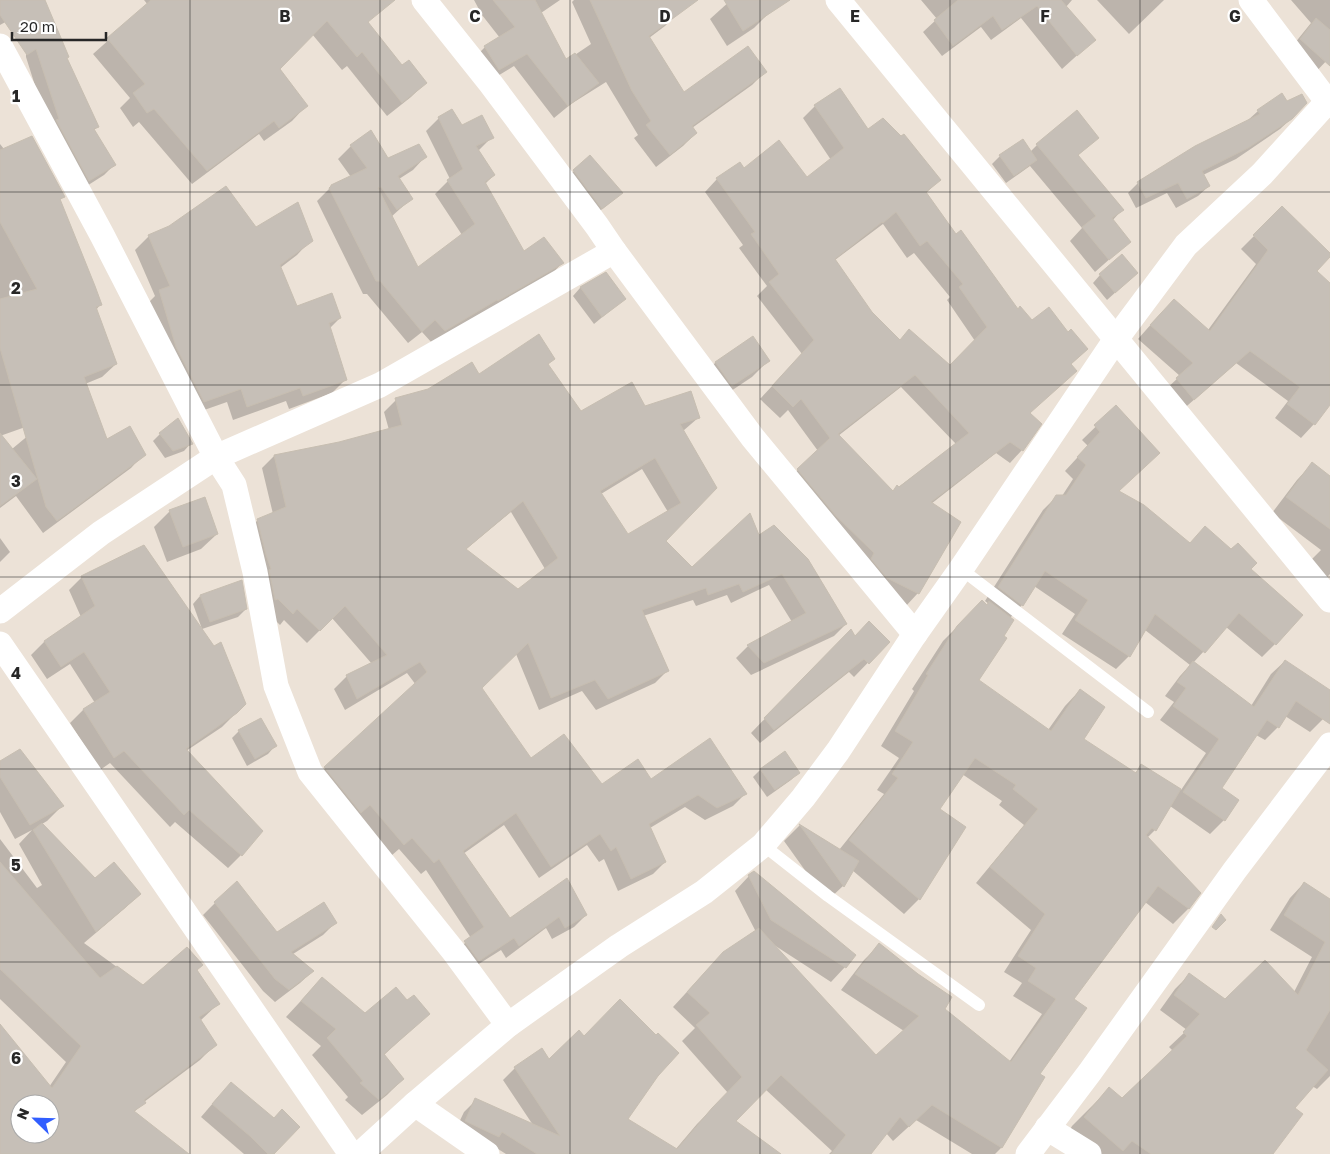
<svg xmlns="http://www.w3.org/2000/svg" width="1330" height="1154" font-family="'Golos Text',sans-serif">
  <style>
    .shadow { fill: #0003; fill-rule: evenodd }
    .building { fill: #c6bfb7; stroke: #c7beb1; fill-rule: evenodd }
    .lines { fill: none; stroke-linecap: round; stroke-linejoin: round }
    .service { stroke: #fff; stroke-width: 12 }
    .minor { stroke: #fff; stroke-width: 25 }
    .grid { fill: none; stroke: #272727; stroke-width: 1; stroke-opacity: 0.55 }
    .grid-label { font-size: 16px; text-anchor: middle; font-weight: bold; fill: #272727; stroke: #fff; stroke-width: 4.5; stroke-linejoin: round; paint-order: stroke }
  </style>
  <rect width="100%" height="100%" fill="#ece2d7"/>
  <!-- shadow -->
  <g class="shadow">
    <polygon points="0,0 38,0 29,9 0,25"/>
    <polygon points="144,0 367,0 367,23 402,67 425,83 411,97 387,116 347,66 342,70 312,34 279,68 306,106 292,121 264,141 259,134 192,184 139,122 133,127 120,108 130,98 93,54 148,5"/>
    <polygon points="474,0 560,0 541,13 566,61 591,44 572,2 574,0 668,0 678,13 665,26 649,38 684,94 765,72 752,85 692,128 696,133 683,146 656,167 634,138 638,135 606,82 571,104 554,118 514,66 486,83 472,60 485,47 500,38 482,15"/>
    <polygon points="731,0 769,0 770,12 754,28 727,46 710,19"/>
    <polygon points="921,0 1072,0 1066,7 1094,40 1062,69 1021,18 991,40 981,27 942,56 923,32 937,19"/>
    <polygon points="1097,0 1164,0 1129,34"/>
    <polygon points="1291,0 1330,0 1330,57 1311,77 1286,54 1311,23"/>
    <polygon points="37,40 66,58 97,127 93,131 114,165 104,175 79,191 49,130 26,57 26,51"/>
    <polygon points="1282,95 1292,118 1280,129 1236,159 1203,175 1209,186 1198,196 1176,208 1167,193 1136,208 1128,193 1138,183 1247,121 1258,111"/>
    <path d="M815,106L867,131L939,180L926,193L956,236L1018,310L1032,322L1068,333L1087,349L1070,365L1029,414L1022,450L1010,463L996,453L931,504L918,593L906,606L785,482L818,451L788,410L780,418L760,399L802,354L757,296L767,286L739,248L743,245L705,192L717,179L744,170L807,178L831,160L803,118ZM883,224L907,258L914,253L950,297L947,300L975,341L950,367L899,341L871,313L835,260ZM901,387L956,444L892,492L838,436Z"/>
    <polygon points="439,118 492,137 478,151 494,175 485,184 524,253 562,263 550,276 432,343 422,332 408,343 367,294 363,294 317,201 332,186 351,177 338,159 351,146 387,160 425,157 413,170 399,179 411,199 391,217 417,269 462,235 435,194 450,179 426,131"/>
    <polygon points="1097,138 1077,156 1122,210 1112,221 1129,242 1095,272 1070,241 1082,228 1030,166 1006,183 992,164 1000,156 1022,141 1030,152 1037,145"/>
    <polygon points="0,144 4,149 63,196 59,200 100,305 96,310 116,364 102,377 85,384 107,441 144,454 131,468 43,533 16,496 0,508 0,459 48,419 0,436"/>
    <polygon points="574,171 621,193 594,216 566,178"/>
    <polygon points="1282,208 1330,255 1315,271 1330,285 1330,403 1314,424 1301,438 1275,418 1288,401 1236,363 1180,412 1163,392 1180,376 1138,339 1161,313 1208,330 1256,264 1241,249"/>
    <polygon points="255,229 311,240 297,255 280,268 296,308 340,318 329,329 346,379 332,393 289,409 286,401 233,420 227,402 190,415 146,305 155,296 135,250 149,236"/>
    <polygon points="606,274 624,299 594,324 573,296 580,288"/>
    <polygon points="1100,275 1129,280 1107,300 1093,283"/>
    <polygon points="753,338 768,361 752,377 716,401 700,379 715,363"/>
    <path d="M554,359L547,365L581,413L644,407L698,418L683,431L715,487L664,542L692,569L759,537L846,624L834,636L751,675L736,658L748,646L792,622L769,585L731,603L727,595L696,606L693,600L643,616L668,670L655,683L596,710L582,691L539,710L516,654L481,688L530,760L602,786L651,780L745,794L733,806L705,820L685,807L650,828L665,862L653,874L618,891L604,859L599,862L587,845L539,878L504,825L463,854L509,920L586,915L574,927L552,939L546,928L506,958L501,950L466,972L452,954L471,938L426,870L421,874L399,849L391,856L313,780L416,685L407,673L345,710L334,689L347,676L372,664L332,618L307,643L284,620L280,625L265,610L245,532L258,520L273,514L262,468L274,456L339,443L389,430L384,412L396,400L479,376ZM642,469L668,512L627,536L601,494ZM511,512L545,569L518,591L465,550Z"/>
    <path d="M1116,407L1118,491L1189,544L1249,569L1275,644L1262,657L1226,627L1193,663L1251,706L1271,674L1285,661L1330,692V709L1323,719L1310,732L1285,716L1278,727L1265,740L1256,735L1220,789L1237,800L1224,820L1210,834L1170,806L1155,830L1147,838L1199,893L1188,909L1173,924L1145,902L1072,1000L1039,1074L1043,1077L1001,1148L995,1154H972L916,1120L893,1141L886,1133L869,1154H829L832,1151L765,1089L734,1121L756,1154H506L490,1144L454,1133L464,1112L476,1100L533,1125L503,1080L515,1068L549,1061L584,1038L657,1076L627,1119L675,1150L697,1124L728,1093L682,1041L695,1028L673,1007L708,969L756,932L735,891L749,876L854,955L845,967L831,982L774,945L876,1057L904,1031L841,990L864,960L879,945L943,1010L1009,1062L1042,1014L1013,996L1022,983L1004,972L1031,930L976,883L1024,825L999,805L1002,801L962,774L938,810L965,827L919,899L904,914L852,870L843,886L827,901L784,841L800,825L839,850L884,794L877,790L899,758L881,746L914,691L912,689L943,641L982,602L986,606L989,604L985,601L1043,510L1057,496H1062L1073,479L1065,471L1088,446L1082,440ZM1034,586L1075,614L1062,634L1116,669L1129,656L1145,630L1190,665L1180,676L1165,696L1174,702L1160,720L1206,753L1181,790L1142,766L1134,774L1082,739L1080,690L1065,706L1048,730L977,680L1010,618L1022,605Z"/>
    <polygon points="160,434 191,443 184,451 165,458 153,441"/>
    <polygon points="1312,464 1330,477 1330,574 1324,580 1308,563 1321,550 1272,513 1297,480"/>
    <polygon points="170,511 217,534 201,549 167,562 154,527"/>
    <polygon points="0,538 10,552 0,562"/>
    <polygon points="82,577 245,704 222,727 186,751 241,855 228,868 175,822 170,827 110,763 100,770 70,723 83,710 95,703 70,664 47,679 31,655 44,642 81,617 69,590"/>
    <polygon points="200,596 246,609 238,617 202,629 193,604"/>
    <polygon points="850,631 854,638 888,642 854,677 849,672 760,743 751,733"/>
    <polygon points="239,731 275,746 268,754 247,766 232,738"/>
    <path d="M0,763L62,806L47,821L42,824L94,880L140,894L124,909L84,943L143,986L196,970L218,1004L200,1021L216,1044L200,1060L144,1102L134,1112L128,1154H0V1026L49,1087L66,1062L0,999V839L37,888L42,885L19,844L32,830L15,839L0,812ZM20,1104H50V1134H20Z"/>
    <polygon points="761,769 798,773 791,780 767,797 753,777"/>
    <polygon points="1304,883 1330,900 1330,1076 1317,1089 1312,1086 1293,1108 1271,1154 1078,1154 1062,1144 1072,1126 1109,1089 1122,1099 1173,1051 1169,1047 1187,1030 1160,1010 1175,989 1189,975 1225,1000 1294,992 1312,957 1270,930 1290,898"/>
    <polygon points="215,903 276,934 335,923 323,935 293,954 313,971 300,983 275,1002 263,991 203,915"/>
    <polygon points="322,978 365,1015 407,1002 428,1014 384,1055 403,1079 387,1095 362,1115 345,1100 348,1097 312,1055 321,1046 286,1017"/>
    <polygon points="219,1096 272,1154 244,1154 201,1117"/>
  </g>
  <!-- building -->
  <g class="building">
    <polygon points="0,0 45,0 69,57 67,58 99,127 94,129 116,165 89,181 56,120 59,119 36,49 27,55 0,15"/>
    <polygon points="151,0 395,0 368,22 402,65 409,60 427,83 402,103 362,52 357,57 327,21 280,69 308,106 279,128 274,121 207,171 154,109 147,113 133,93 145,84 107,38"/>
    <polygon points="493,0 535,0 566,59 575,53 599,83 568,106 527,54 499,70 484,46 515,27"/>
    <polygon points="590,0 698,0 649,36 684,92 748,46 767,72 692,126 697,133 670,155 646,125 651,121 632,91"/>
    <polygon points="724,0 790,0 743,31"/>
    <polygon points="958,0 1061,0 1096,40 1077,56 1037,6 1002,30 993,16 953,46 934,20"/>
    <polygon points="1316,18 1330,30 1330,66 1300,39"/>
    <path d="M840,88L868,129L883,118L901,136L904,134L941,180L926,192L956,234L961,230L1018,309L1020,306L1032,320L1049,307L1068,332L1071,329L1088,349L1071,364L1077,371L1030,413L1042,424L1023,451L1010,442L931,502L961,522L919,594L887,578L871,559L874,553L836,516L797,469L830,438L801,399L793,407L772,386L814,340L769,282L779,274L751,234L755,232L716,178L740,162L744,168L779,140L807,177L844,148L814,105ZM896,212L920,246L927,241L963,284L959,287L987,327L950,365L909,329L900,340L872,312L835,259L882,222L883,223ZM915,375L969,433L899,487L897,485L893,491L838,434Z"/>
    <polygon points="1282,93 1287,101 1302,94 1307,103 1292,119 1248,148 1202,171 1210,186 1187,199 1178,183 1146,198 1137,182 1195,146 1260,114 1257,110"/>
    <polygon points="452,109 462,125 482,115 494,138 476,146 495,175 485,182 524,251 544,237 564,263 498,301 497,300 445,331 435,320 422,332 380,281 376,281 329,188 331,186 331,185 367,168 350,145 371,130 388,158 419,144 427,157 398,176 413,199 397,210 381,187 378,188 418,267 475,224 447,180 463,169 438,117"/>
    <polygon points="1077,110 1099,138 1078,155 1124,210 1112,218 1131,242 1109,260 1082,227 1096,216 1036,144"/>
    <polygon points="32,136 65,197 60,199 95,286 102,305 96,307 117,364 84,377 107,439 130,426 146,455 57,521 46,507 0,348 0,299 37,289 0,222 0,150"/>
    <polygon points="1023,139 1037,160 1014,176 999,155"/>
    <polygon points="590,155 623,193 602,209 573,170"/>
    <polygon points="226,186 256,227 298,202 313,241 280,265 297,306 332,293 341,318 329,323 347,380 303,396 300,388 247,407 241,389 204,402 176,347 159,290 170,286 148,235 169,226"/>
    <polygon points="1282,206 1330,253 1330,257 1317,271 1330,283 1330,405 1315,425 1287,404 1300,387 1250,351 1194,400 1176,378 1193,363 1150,325 1174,299 1210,331 1268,250 1253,235"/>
    <polygon points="1122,254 1138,273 1115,293 1099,274"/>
    <polygon points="606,272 626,299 602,317 580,287"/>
    <path d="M539,334L555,359L548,364L581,411L632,382L645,406L691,391L700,418L680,424L717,488L666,541L692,567L750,513L759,535L774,525L808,559L847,624L764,663L747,645L806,613L782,574L743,592L739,584L708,595L706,588L642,610L669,671L608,699L595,680L551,698L528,643L482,688L531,758L564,734L602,784L638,759L651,779L710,738L747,794L717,808L698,795L649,824L666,862L631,879L616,847L611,851L600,834L551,867L516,813L463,851L510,918L567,878L587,915L565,928L559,917L519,946L514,938L479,961L464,941L484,927L439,859L434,863L412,838L404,845L370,805L361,813L324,767L427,672L420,662L357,699L346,675L387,655L345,606L320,631L297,609L293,614L278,599L275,600L269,570L271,569L266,555L257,519L286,507L274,455L339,442L402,425L395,398L428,389L472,362L479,374ZM655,458L681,503L628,534L600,491ZM523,501L558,558L518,589L466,549Z"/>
    <polygon points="753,336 770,361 732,386 715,362"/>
    <polygon points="1116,405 1160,453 1119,491 1144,505 1190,543 1205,526 1231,549 1238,543 1257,563 1251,569 1303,615 1276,645 1239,613 1205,653 1155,614 1130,657 1075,620 1088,600 1045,571 1023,606 998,587 1056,495 1066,495 1086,465 1077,457 1100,432 1094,425"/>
    <polygon points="178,418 193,444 173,451 159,433"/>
    <polygon points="0,433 37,479 0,506"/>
    <polygon points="1312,462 1330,476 1330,529 1286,497"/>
    <polygon points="205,497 218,534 183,547 169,510"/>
    <polygon points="144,545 214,646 221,642 246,704 237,713 186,749 263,831 242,856 189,810 184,815 124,751 114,758 83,709 110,692 84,652 61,667 44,641 95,606 81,576"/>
    <polygon points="242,580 247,609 210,622 200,595"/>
    <polygon points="982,600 987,605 989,601 1014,620 1004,636 1007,638 979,680 1051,731 1080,689 1105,707 1084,739 1136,773 1141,764 1181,789 1156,831 1152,828 1146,835 1201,893 1189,909 1158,886 1074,999 1087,1008 1040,1074 1045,1077 1002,1148 932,1105 909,1127 900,1117 871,1154 831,1154 846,1135 781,1075 736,1121 781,1154 537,1154 502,1132 499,1137 465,1121 475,1098 560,1136 514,1067 542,1048 549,1059 579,1030 584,1036 620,999 656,1035 658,1033 679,1053 658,1076 628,1119 677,1149 712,1108 742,1077 696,1025 710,1013 687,992 723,952 759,928 876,1055 919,1016 855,974 879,943 918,974 952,997 945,1009 1011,1062 1056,999 1028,981 1036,968 1018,956 1045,914 990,867 1038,809 1013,789 1016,785 975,758 940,809 966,827 920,900 849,840 898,778 892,774 913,742 895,731 928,675 926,674 957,626"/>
    <polygon points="869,621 890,642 869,664 864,659 774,730 764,718 851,629 855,636"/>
    <polygon points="1285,660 1330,690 1330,724 1296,701 1279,728 1267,720 1222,788 1239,800 1225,821 1183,792 1219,739 1173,706 1186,688 1177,682 1193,661 1254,707"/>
    <polygon points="261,718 277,746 255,759 238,730"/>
    <polygon points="20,749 64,806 30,825 0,777 0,761"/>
    <polygon points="785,751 800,773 775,790 760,769"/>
    <polygon points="42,823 95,878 114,862 141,894 96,932 33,830"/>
    <polygon points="799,824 859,861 844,887"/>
    <path d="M0,862L100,978L117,966L143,985L187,947L203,965L197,970L220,1004L199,1017L217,1045L144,1100L146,1103L134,1111L189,1154H0V1024L52,1088L81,1046L0,969ZM20,1104H50V1134H20Z"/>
    <polygon points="754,871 856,955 846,968 771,920 748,875"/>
    <polygon points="237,881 277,932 324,902 337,923 291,952 314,971 289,990 275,979 214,902"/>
    <polygon points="1304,882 1330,899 1330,1010 1306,1050 1328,1070 1295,1108 1303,1114 1273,1154 1151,1154 1132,1141 1123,1151 1084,1117 1109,1087 1122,1098 1187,1036 1183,1032 1200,1014 1174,995 1189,973 1225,999 1265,960 1298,995 1325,942 1284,915"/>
    <polygon points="1221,914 1226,920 1216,930 1212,927"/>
    <polygon points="322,977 365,1013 396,987 407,1000 414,995 430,1014 384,1054 404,1079 379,1100 360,1083 363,1081 327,1038 336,1029 301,1001"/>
    <polygon points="231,1082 274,1118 282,1109 300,1127 274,1154 268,1154 251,1137 212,1104"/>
  </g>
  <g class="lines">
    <!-- service -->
    <g class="service">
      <polyline points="961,569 1148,712"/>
      <polyline points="763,845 828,896 979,1005"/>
    </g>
    <!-- minor -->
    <g class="minor">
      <polyline points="424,0 491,84 597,226 614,251 753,438 915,634"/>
      <polyline points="838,0 1330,600"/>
      <polyline points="1251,0 1330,105"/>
      <polyline points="0,46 102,235 216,457 234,485 255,572 276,686 310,772 455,953 508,1025"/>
      <polyline points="0,611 101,533 216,457 380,385 614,251"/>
      <polyline points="0,644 351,1154"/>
      <polyline points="415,1104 487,1154"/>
      <polyline points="1047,1128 1089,1154"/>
      <polyline points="360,1154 415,1104 508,1025 619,946 704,892 763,845 803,798 838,751 915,634 961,569 1116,339 1186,245 1262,174 1330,99"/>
      <polyline points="1028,1154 1090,1072 1235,870 1330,745"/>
    </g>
  </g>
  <!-- grid -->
  <path class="grid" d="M190,0V1154M380,0V1154M570,0V1154M760,0V1154M950,0V1154M1140,0V1154M0,192H1330M0,385H1330M0,577H1330M0,769H1330M0,962H1330"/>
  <g class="grid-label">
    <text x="285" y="22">B</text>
    <text x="475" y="22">C</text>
    <text x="665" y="22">D</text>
    <text x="855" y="22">E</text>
    <text x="1045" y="22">F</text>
    <text x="1235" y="22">G</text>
    <text x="16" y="102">1</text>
    <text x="16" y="294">2</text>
    <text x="16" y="487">3</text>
    <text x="16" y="679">4</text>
    <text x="16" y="871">5</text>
    <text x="16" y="1064">6</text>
  </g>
  <!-- north arrow -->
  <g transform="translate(35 1119) rotate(293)"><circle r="24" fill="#ffffff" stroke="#a9a9a9"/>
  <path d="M0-4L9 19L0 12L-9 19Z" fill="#315eff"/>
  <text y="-8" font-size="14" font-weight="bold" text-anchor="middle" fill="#272727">N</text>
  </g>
  <!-- scale -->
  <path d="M12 32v8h94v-8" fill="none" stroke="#272727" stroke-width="2.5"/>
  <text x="20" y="32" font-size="15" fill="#272727" stroke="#ffffff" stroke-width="4" paint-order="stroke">20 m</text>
</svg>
